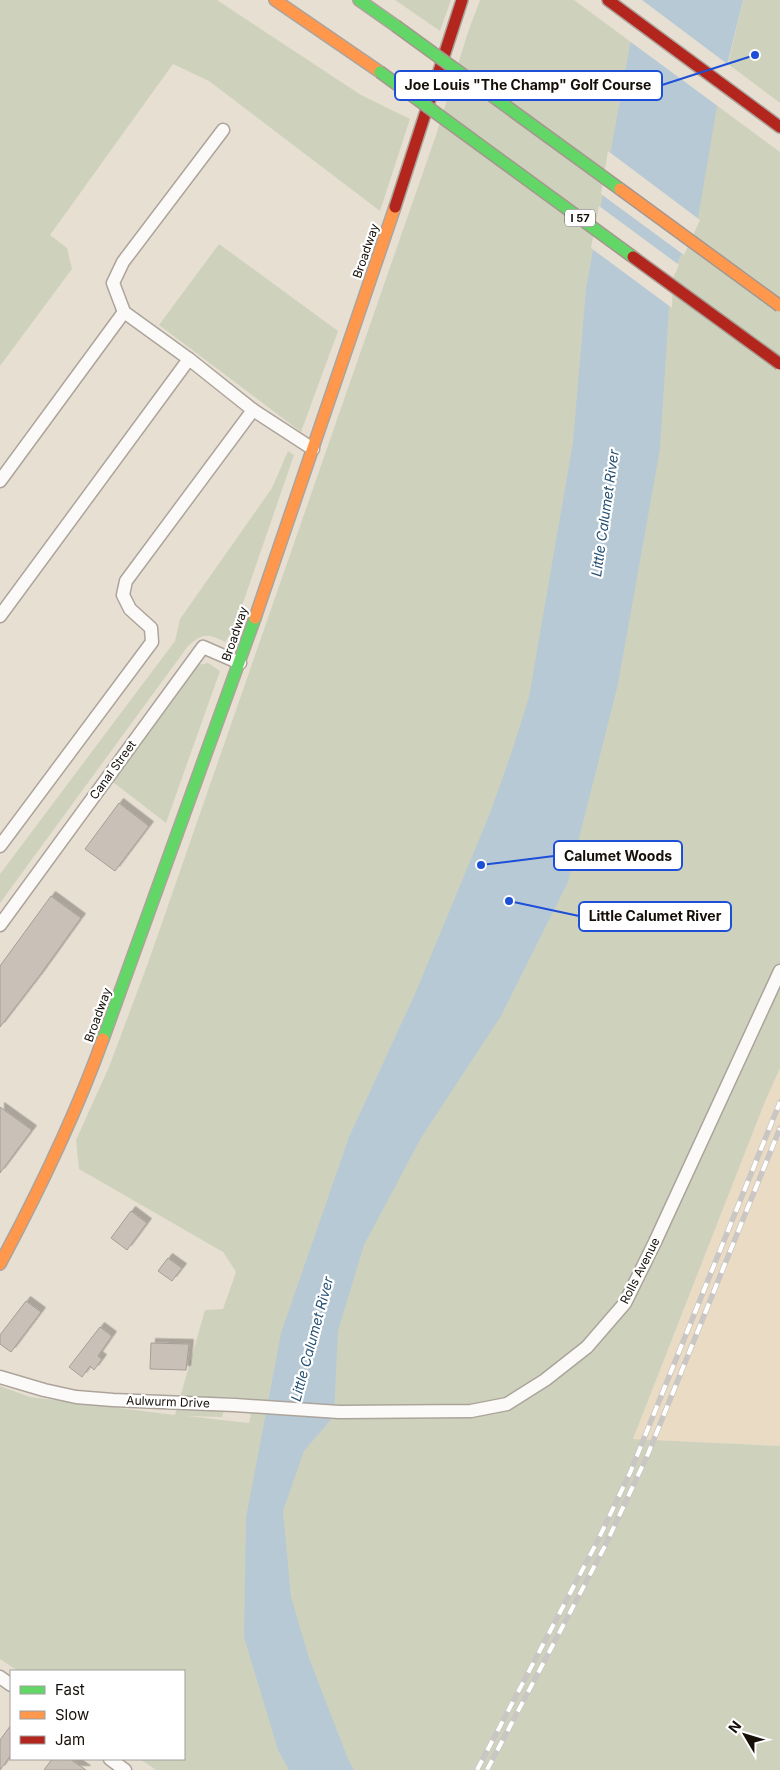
<svg xmlns="http://www.w3.org/2000/svg" width="780" height="1770" font-family="Inter,sans-serif">
  <style>
    .built { fill: #eadbc5 }
    .green { fill: #ced2bc; fill-rule: evenodd }
    .water { fill: #b8c9d6 }
    .pier { fill: #e8dfd3 }
    .building { fill: #c9c0b8; stroke: #a69e96; filter: url(#shadow) }
    .lines { fill: none; stroke-linecap: round; stroke-linejoin: round }
    .street-casing { stroke: #aca49b; stroke-width: 15 }
    .fast-casing { stroke: #aca49b; stroke-width: 14 }
    .slow-casing { stroke: #aca49b; stroke-width: 14 }
    .jam-casing { stroke: #aca49b; stroke-width: 14 }
    .street { stroke: #fcfaf8; stroke-width: 12 }
    .fast { stroke: #63d668; stroke-width: 11 }
    .slow { stroke: #ff974d; stroke-width: 11 }
    .jam { stroke: #b3261e; stroke-width: 11 }
    .rail-casing { stroke: #c9c6c3; stroke-width: 5.5 }
    .rail { stroke: #fff; stroke-width: 4; stroke-dasharray: 11; stroke-linecap: butt }
    .fast-bridge-casing { stroke: #a5978f; stroke-width: 14; stroke-linecap: butt }
    .slow-bridge-casing { stroke: #a5978f; stroke-width: 14; stroke-linecap: butt }
    .jam-bridge-casing { stroke: #a5978f; stroke-width: 14; stroke-linecap: butt }
    .fast-bridge { stroke: #63d668; stroke-width: 11 }
    .slow-bridge { stroke: #ff974d; stroke-width: 11 }
    .jam-bridge { stroke: #b3261e; stroke-width: 11 }
    .labels { text-anchor: middle; stroke-width: 4.5; stroke-linejoin: round; paint-order: stroke }
    .shield { fill: #fff; stroke: #5b5752; stroke-width: 1 }
    .shield-label { font-size: 11px; font-weight: bold; fill: #150f08 }
    .street-label { font-size: 12px; fill: #150f08; stroke: #fff }
    .water-label { font-size: 14px; font-style: italic; fill: #255073; stroke: #fff }
    .leader { fill: none; stroke: #1d4ed8; stroke-width: 2 }
    .callout-dot { fill: #1d4ed8; stroke: #fff; stroke-width: 2 }
    .callout { fill: #fff; stroke: #1d4ed8; stroke-width: 2 }
    .callout-label { font-size: 14px; text-anchor: middle; font-weight: bold; fill: #150f08 }
  </style>
  <defs>
    <filter id="shadow"><feDropShadow dx="4.5" dy="-4.5" stdDeviation="0" flood-color="#0004"/></filter>
  </defs>
  <rect width="100%" height="100%" fill="#e8dfd3"/>
  <!-- built -->
  <polygon class="built" points="780,1068 780,1446 633,1439 764,1104"/>
  <!-- green -->
  <g class="green">
    <polygon points="0,0 217,0 361,95 410,119 380,211 209,81 173,64 50,235 67,248 72,269 0,366"/>
    <polygon points="395,0 451,0 440,31"/>
    <path d="M480,0H574L780,152V1068L764,1104L633,1439L780,1446V1770H156L140,1759H184V1671H18L0,1659V1386L30,1397L175,1415L205,1310L223,1309L236,1272L223,1252L79,1169L76,1140L109,1067L148,963L436,135L468,32ZM228,1397L254,1399L249,1423L187,1416L222,1417Z"/>
    <polygon points="743,0 780,0 780,103 728,64"/>
    <polygon points="219,244 338,331 301,432 159,325"/>
    <path d="M288,451L294,455L234,629L225,642C208,633 202,633 188,646L0,903V874L175,641L180,619L272,488Z"/>
    <polygon points="208,663 220,671 166,823 113,782 198,665"/>
  </g>
  <!-- water -->
  <polygon class="water" points="638,0 743,0 717,106 698,218 671,277 660,449 618,684 568,882 501,1016 421,1138 364,1245 338,1331 334,1416 304,1451 283,1511 291,1597 309,1658 348,1759 354,1770 289,1770 278,1750 244,1637 246,1518 281,1333 349,1137 415,994 490,813 511,754 529,697 573,442 586,289"/>
  <!-- pier -->
  <g class="pier">
    <polygon points="635,0 642,0 730,66 719,107 628,40"/>
    <polygon points="608,151 700,220 684,255 601,194"/>
    <polygon points="599,206 679,265 673,278 672,308 591,248"/>
  </g>
  <!-- building -->
  <g class="building">
    <polygon points="119,803 149,826 115,871 85,849"/>
    <polygon points="51,896 81,918 40,975 0,1027 0,966"/>
    <polygon points="0,1107 32,1130 0,1173"/>
    <polygon points="131,1211 147,1223 127,1250 111,1238"/>
    <polygon points="168,1258 182,1268 172,1281 158,1271"/>
    <polygon points="26,1301 41,1312 11,1352 0,1344 0,1335"/>
    <polygon points="100,1327 112,1336 98,1356 102,1359 94,1370 90,1366 82,1377 69,1367"/>
    <polygon points="151,1343 189,1344 186,1370 150,1369"/>
    <polygon points="11,1725 11,1755 0,1770 0,1740"/>
    <polygon points="52,1759 70,1759 86,1770 44,1770"/>
  </g>
  <g class="lines">
    <!-- street casing -->
    <g class="street-casing">
      <g id="street">
        <polyline points="223,130 123,262 113,283 124,312 189,359 253,410 313,449"/>
        <polyline points="0,481 124,312"/>
        <polyline points="0,616 189,359"/>
        <polyline points="0,846 152,642 151,628 130,609 123,595 126,581 253,410"/>
        <polyline points="0,925 203,647 240,663"/>
        <polyline points="0,1377 44,1390 76,1397 113,1400 235,1405 339,1412 471,1411 507,1404 545,1380 587,1347 625,1303 655,1242 780,971"/>
        <polyline points="0,1677 11,1685"/>
        <polyline points="110,1759 125,1770"/>
      </g>
    </g>
    <!-- fast casing -->
    <g class="fast-casing">
      <g id="fast">
        <polyline points="359,0 396,26"/>
        <polyline points="103,1039 255,618"/>
      </g>
    </g>
    <!-- slow casing -->
    <g class="slow-casing">
      <g id="slow">
        <polyline points="275,0 380,72"/>
        <polyline points="255,618 395,207"/>
        <path d="M0,1264C39,1191 75,1117 103,1039"/>
      </g>
    </g>
    <!-- jam casing -->
    <g class="jam-casing">
      <g id="jam">
        <polyline points="608,0 780,127"/>
        <polyline points="395,207 462,0"/>
      </g>
    </g>
    <!-- street -->
    <use href="#street" class="street"/>
    <!-- fast -->
    <use href="#fast" class="fast"/>
    <!-- slow -->
    <use href="#slow" class="slow"/>
    <!-- jam -->
    <use href="#jam" class="jam"/>
    <!-- rail casing -->
    <g class="rail-casing">
      <g id="rail">
        <polyline points="477,1770 597,1542 630,1473 780,1102"/>
        <polyline points="487,1770 605,1546 648,1454 780,1128"/>
      </g>
    </g>
    <!-- rail -->
    <use href="#rail" class="rail"/>
    <!-- fast-bridge casing -->
    <g class="fast-bridge-casing">
      <g id="fast-bridge">
        <polyline points="396,26 620,189"/>
        <polyline points="380,72 633,257"/>
      </g>
    </g>
    <!-- slow-bridge casing -->
    <g class="slow-bridge-casing">
      <polyline id="slow-bridge" points="620,189 780,306"/>
    </g>
    <!-- jam-bridge casing -->
    <g class="jam-bridge-casing">
      <polyline id="jam-bridge" points="633,257 780,364"/>
    </g>
    <!-- fast-bridge -->
    <use href="#fast-bridge" class="fast-bridge"/>
    <!-- slow-bridge -->
    <use href="#slow-bridge" class="slow-bridge"/>
    <!-- jam-bridge -->
    <use href="#jam-bridge" class="jam-bridge"/>
  </g>
  <g class="labels">
    <!-- shield labels -->
    <rect class="shield" x="565" y="209.5" width="30" height="17" rx="4"/>
    <g class="shield-label">
      <text x="580" y="222">I 57</text>
    </g>
    <!-- street labels -->
    <g class="street-label">
      <text transform="translate(366 251) rotate(-71)" y="4">Broadway</text>
      <text transform="translate(235 634) rotate(-71)" y="4">Broadway</text>
      <text transform="translate(113 770) rotate(-54)" y="4">Canal Street</text>
      <text transform="translate(98 1015) rotate(-70)" y="4">Broadway</text>
      <text transform="translate(640 1271) rotate(-63)" y="4">Rolls Avenue</text>
      <text transform="translate(168 1402) rotate(2)" y="4">Aulwurm Drive</text>
    </g>
    <!-- water labels -->
    <g class="water-label">
      <text transform="translate(605 513) rotate(-82)" y="5">Little Calumet River</text>
      <text transform="translate(312 1339) rotate(-75)" y="5">Little Calumet River</text>
    </g>
  </g>
  <!-- callouts -->
  <path class="leader" d="M755 55L662 85M481 865L554 856M509 901L579 916"/>
  <g class="callout-dot">
    <circle cx="755" cy="55" r="5"/>
    <circle cx="481" cy="865" r="5"/>
    <circle cx="509" cy="901" r="5"/>
  </g>
  <g class="callout">
    <rect x="395" y="71" width="267" height="29" rx="5"/>
    <rect x="554" y="841" width="128" height="29" rx="5"/>
    <rect x="579" y="902" width="152" height="29" rx="5"/>
  </g>
  <g class="callout-label">
    <text x="528" y="90">Joe Louis "The Champ" Golf Course</text>
    <text x="618" y="861">Calumet Woods</text>
    <text x="655" y="921">Little Calumet River</text>
  </g>
  <!-- legend -->
  <rect x="10" y="1670" width="175" height="90" fill="#ffffff" stroke="#a19f9c"/>
  <rect x="20" y="1686" width="25" height="8" fill="#63d668" stroke="#a19f9c"/>
  <text x="55" y="1695" font-size="15" fill="#150f08">Fast</text>
  <rect x="20" y="1711" width="25" height="8" fill="#ff974d" stroke="#a19f9c"/>
  <text x="55" y="1720" font-size="15" fill="#150f08">Slow</text>
  <rect x="20" y="1736" width="25" height="8" fill="#b3261e" stroke="#a19f9c"/>
  <text x="55" y="1745" font-size="15" fill="#150f08">Jam</text>
  <!-- north arrow -->
  <g transform="translate(745 1735) rotate(308)" stroke="#ffffff" stroke-width="4" paint-order="stroke">
  <path d="M0-4L9 19L0 12L-9 19Z" fill="#150f08"/>
  <text y="-8" font-size="14" font-weight="bold" text-anchor="middle" fill="#150f08">N</text>
  </g>
</svg>
